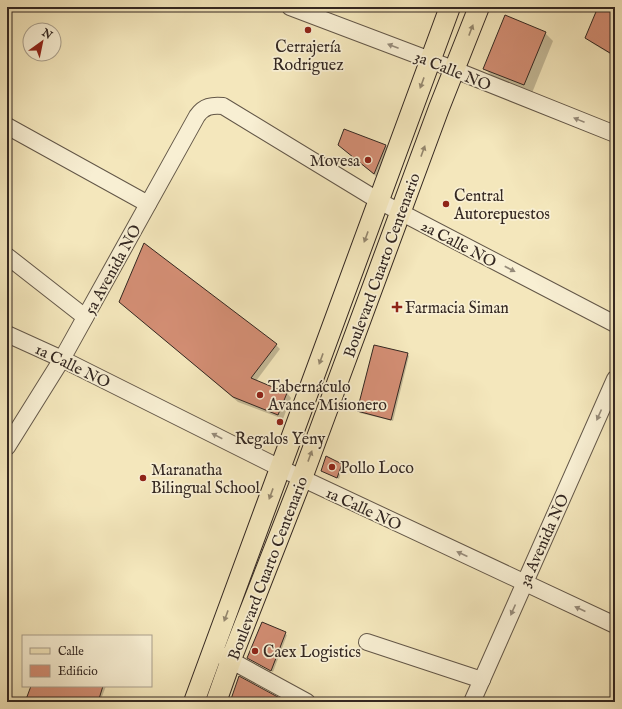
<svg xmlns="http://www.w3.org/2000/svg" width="622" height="709" font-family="'IM FELL English',serif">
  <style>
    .shadow { fill: #0003 }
    .building { fill: #d38e74; stroke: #332721 }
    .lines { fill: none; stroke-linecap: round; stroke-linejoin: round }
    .minor-casing { stroke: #635748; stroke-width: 18 }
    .major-casing { stroke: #332721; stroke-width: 22 }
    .minor { stroke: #f8efd3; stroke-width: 16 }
    .major { stroke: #f4e7bc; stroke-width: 20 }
    .oneway { fill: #94876e }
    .oneway2 { fill: #968b7a }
    .poi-dot { fill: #8f2418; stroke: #f8efd3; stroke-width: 1.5 }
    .labels { text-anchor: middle; stroke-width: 3.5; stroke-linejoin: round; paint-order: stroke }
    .poi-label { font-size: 16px; fill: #332721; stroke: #f8efd3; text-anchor: start }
    .street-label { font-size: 16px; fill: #332721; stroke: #f8efd3 }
  </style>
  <rect width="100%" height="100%" fill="#f4e7bc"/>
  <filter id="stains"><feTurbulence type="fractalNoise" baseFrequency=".005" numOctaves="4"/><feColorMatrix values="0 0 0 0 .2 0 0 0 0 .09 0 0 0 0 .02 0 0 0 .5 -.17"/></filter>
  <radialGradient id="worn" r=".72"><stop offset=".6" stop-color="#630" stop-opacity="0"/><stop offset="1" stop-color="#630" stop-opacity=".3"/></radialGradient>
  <!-- shadow -->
  <g class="shadow">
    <polygon points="599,7 615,7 615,57 592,43 586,37"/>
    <polygon points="545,33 553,41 532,93 493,77 484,68"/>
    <polygon points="339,145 386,146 390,150 378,178"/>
    <polygon points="125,306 276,345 280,349 256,381 287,393 291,398 283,419 238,402"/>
    <polygon points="407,354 409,356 393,421 360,413 358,411"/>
    <polygon points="341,465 343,466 339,479 324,472"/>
    <polygon points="262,624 287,635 273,672 249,659"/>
    <polygon points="32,686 106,686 100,702 26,702"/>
  </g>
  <!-- building -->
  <g class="building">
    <polygon points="598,7 615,7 615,56 585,38"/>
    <polygon points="505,15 546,32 524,85 483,69"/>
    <polygon points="344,129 386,145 374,174 338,145"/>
    <polygon points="144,243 277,344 251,378 287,393 278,415 233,397 119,302"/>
    <polygon points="374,345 408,353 391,420 357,411"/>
    <polygon points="326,456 342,464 337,478 321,471"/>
    <polygon points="262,622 286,632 271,671 247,658"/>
    <polygon points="239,676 287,702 230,702"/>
    <polygon points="31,686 103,686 98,702 25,702"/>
  </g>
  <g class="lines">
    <!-- minor casing -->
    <g class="minor-casing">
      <g id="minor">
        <polyline points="290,7 430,60 615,134"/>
        <polyline points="7,126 148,204"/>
        <polyline points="7,256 85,317"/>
        <polyline points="7,334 62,359 280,468 615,625"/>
        <path d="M7,447L62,359L197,116C204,106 212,105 223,106L379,201L615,324"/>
        <polyline points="367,642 482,680"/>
        <polyline points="221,655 307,702"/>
        <polyline points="472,702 615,379"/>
      </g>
    </g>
    <!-- major casing -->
    <g class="major-casing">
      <g id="major">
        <polyline points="194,702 450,7"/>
        <polyline points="216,702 233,654 302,478 439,108 479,7"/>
      </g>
    </g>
    <!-- minor -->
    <use href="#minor" class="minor"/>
    <!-- major -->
    <use href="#major" class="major"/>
  </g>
  <!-- one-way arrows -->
  <defs><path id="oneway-solid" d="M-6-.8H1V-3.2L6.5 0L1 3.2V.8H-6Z"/></defs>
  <g class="oneway">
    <use href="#oneway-solid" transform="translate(471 30) rotate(-69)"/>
    <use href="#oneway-solid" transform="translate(422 83) rotate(110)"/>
    <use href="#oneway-solid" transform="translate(423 151) rotate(-70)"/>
    <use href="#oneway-solid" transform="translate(366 237) rotate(110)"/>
    <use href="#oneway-solid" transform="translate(321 359) rotate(110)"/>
    <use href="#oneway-solid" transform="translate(310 456) rotate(-70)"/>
    <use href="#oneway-solid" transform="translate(271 494) rotate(110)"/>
    <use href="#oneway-solid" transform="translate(226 616) rotate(110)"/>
  </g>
  <g class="oneway2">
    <use href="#oneway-solid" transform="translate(393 46) rotate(-159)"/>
    <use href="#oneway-solid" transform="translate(579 120) rotate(-158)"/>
    <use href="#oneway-solid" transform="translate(510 269) rotate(28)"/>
    <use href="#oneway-solid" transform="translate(599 415) rotate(114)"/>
    <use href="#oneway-solid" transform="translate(217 436) rotate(-153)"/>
    <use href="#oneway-solid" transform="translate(462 554) rotate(-155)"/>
    <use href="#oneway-solid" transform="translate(580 609) rotate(-155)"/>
    <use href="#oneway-solid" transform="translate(513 610) rotate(114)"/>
  </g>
  <!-- markers -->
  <g class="poi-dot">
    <circle cx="308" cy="30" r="4"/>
    <circle cx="368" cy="160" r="4"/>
    <circle cx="446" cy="204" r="4"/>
    <path d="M395 301h4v4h4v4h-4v4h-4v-4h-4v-4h4z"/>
    <circle cx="260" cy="395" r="4"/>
    <circle cx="280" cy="422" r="4"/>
    <circle cx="332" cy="467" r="4"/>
    <circle cx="143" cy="478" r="4"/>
    <circle cx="255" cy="651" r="4"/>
  </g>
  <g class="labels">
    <!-- poi labels -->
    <g class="poi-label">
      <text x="308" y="52" text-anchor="middle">Cerrajería<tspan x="308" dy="18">Rodriguez</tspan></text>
      <text x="360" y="166" text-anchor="end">Movesa</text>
      <text x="454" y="201">Central<tspan x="454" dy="18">Autorepuestos</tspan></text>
      <text x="405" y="313">Farmacia Siman</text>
      <text x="268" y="392">Tabernáculo<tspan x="268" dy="18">Avance Misionero</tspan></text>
      <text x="280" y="444" text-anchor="middle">Regalos Yeny</text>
      <text x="340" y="473">Pollo Loco</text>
      <text x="151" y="475">Maranatha<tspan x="151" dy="18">Bilingual School</tspan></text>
      <text x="263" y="657">Caex Logistics</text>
    </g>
    <!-- street labels -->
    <g class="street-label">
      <text transform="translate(453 70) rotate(22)" y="6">3a Calle NO</text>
      <text transform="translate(459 243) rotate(28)" y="6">2a Calle NO</text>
      <text transform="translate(381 265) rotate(-70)" y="6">Boulevard Cuarto Centenario</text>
      <text transform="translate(112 269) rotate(-61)" y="6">5a Avenida NO</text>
      <text transform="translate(73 365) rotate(26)" y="6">1a Calle NO</text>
      <text transform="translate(364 508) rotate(25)" y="6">1a Calle NO</text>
      <text transform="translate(543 540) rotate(-66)" y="6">3a Avenida NO</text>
      <text transform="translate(267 568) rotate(-69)" y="6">Boulevard Cuarto Centenario</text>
    </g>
  </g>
  <!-- margin -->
  <rect width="622" height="709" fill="none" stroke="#f4e7bc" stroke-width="24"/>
  <rect x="8" y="8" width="606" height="693" fill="none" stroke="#332721" stroke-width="2"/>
  <rect x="12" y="12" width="598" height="685" fill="none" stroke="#332721"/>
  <!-- legend -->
  <rect x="22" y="635" width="130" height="52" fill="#f8efd3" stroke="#a99f8c"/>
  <rect x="30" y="648" width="20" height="6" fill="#f4e7bc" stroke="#a99f8c"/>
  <text x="58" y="655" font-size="12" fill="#332721">Calle</text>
  <rect x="30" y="665" width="20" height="12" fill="#d38e74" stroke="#a99f8c"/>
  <text x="58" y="675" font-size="12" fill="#332721">Edificio</text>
  <!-- north arrow -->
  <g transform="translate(42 42) rotate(33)"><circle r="19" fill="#f8efd3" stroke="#a99f8c"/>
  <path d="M0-3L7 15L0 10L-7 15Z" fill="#8f2418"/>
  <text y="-6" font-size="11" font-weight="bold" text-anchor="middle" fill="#332721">N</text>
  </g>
  <rect width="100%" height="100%" filter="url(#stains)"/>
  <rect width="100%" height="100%" fill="url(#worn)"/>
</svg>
